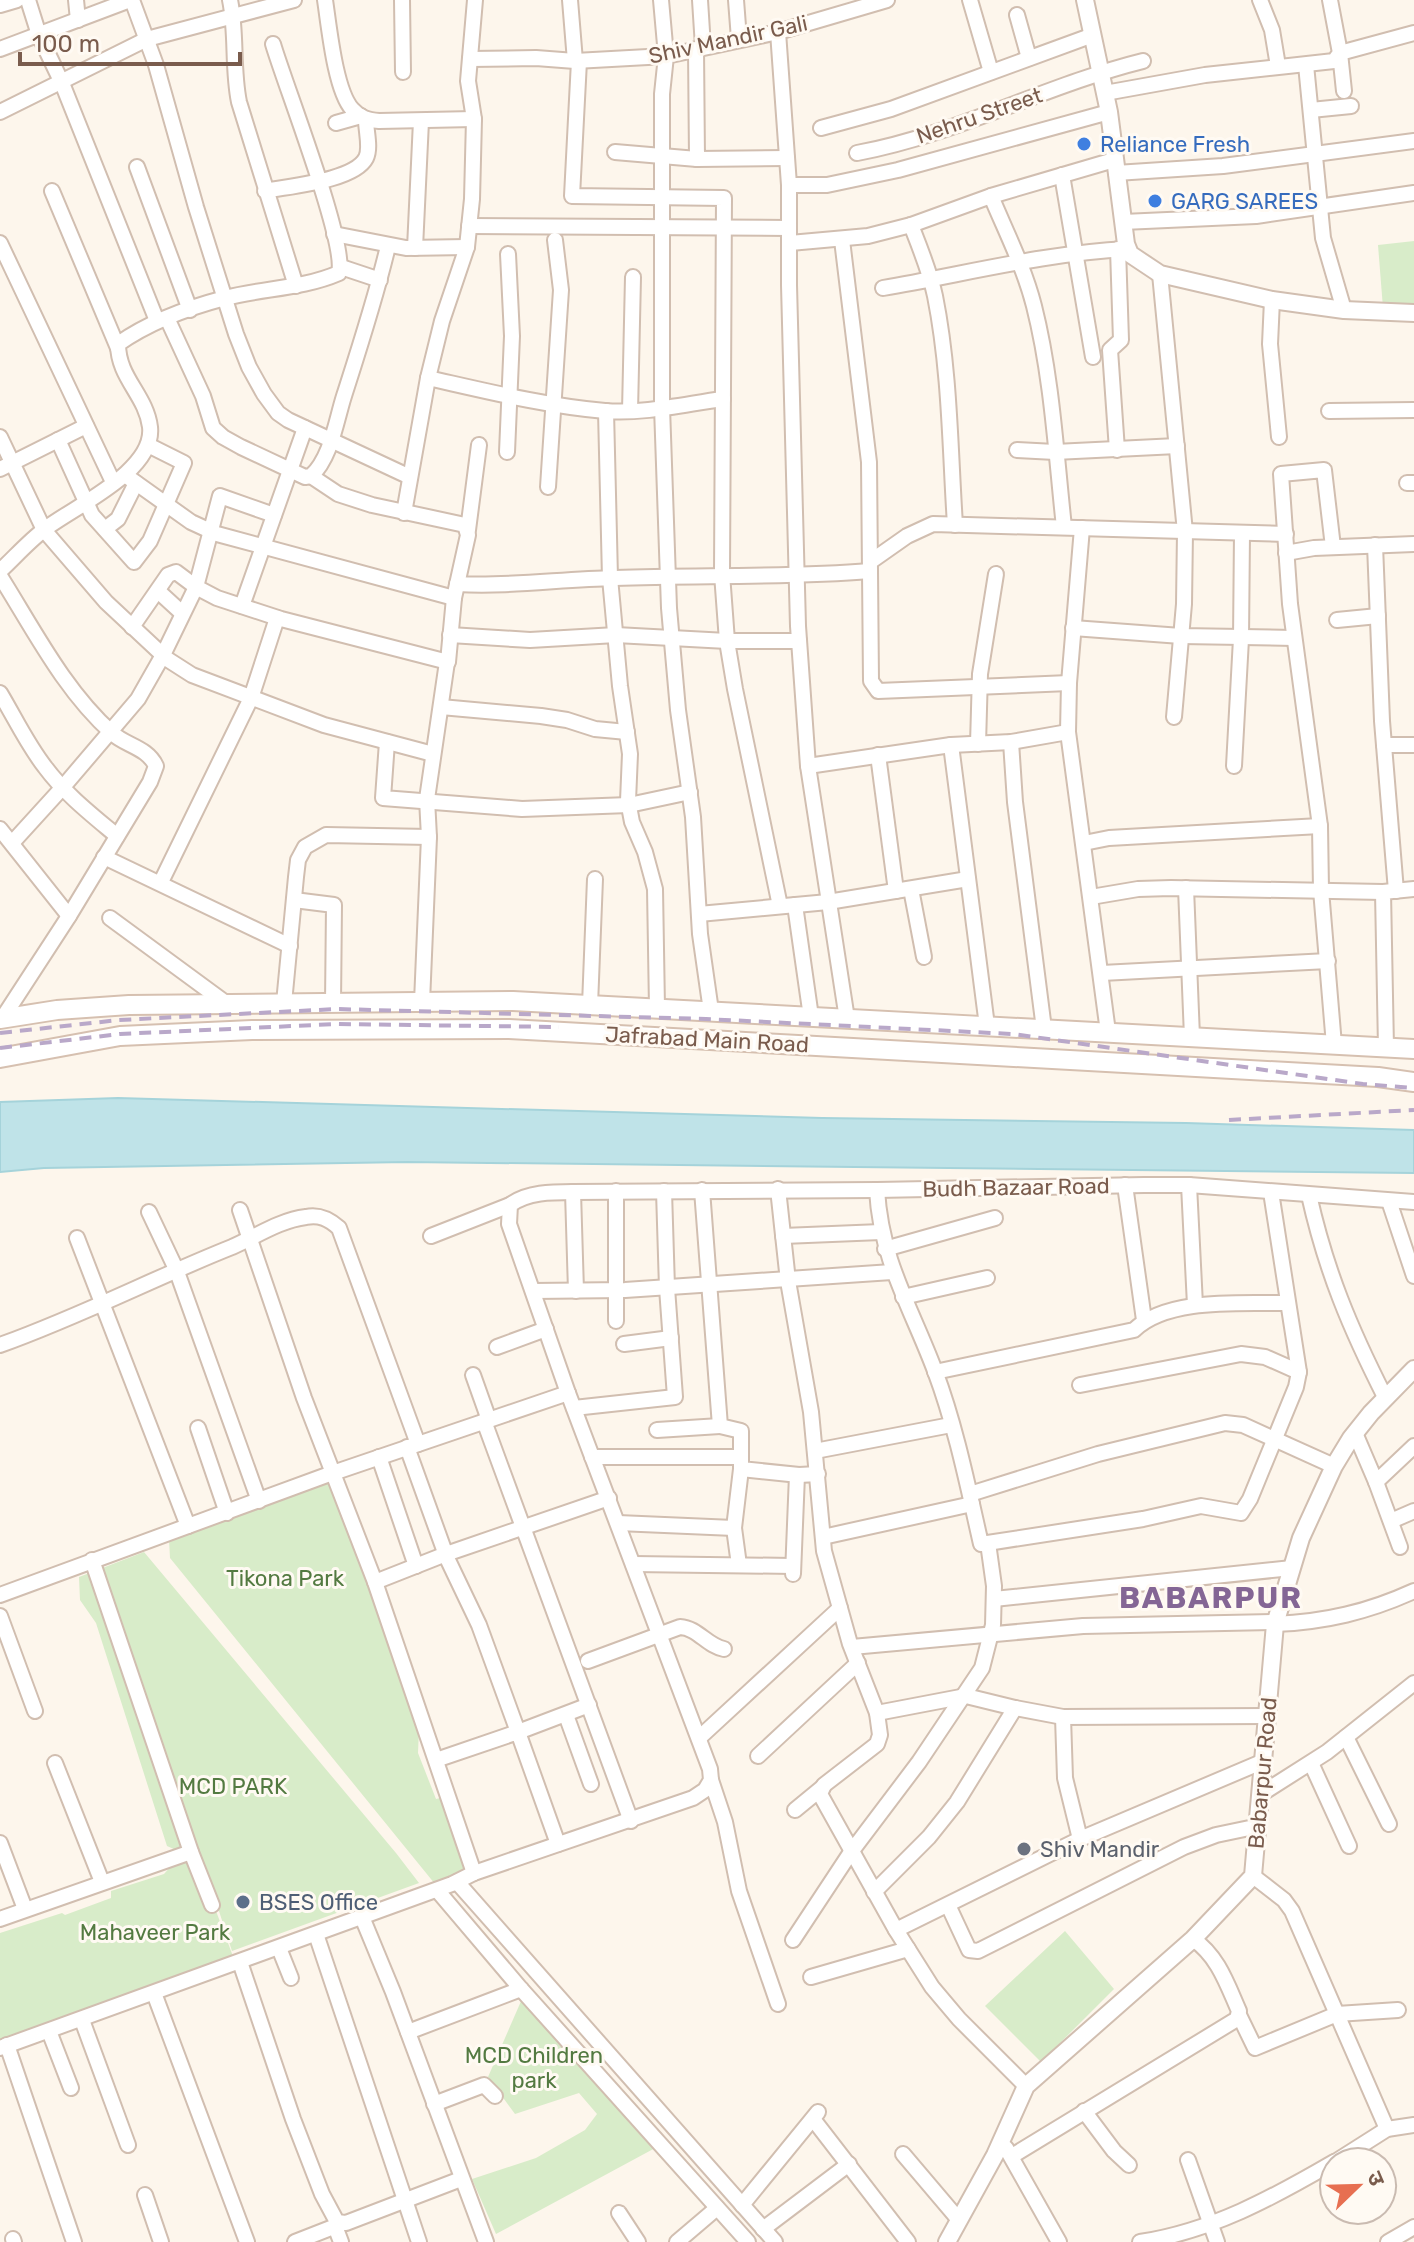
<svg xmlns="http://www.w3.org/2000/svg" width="1414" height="2242" font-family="Rubik,'Noto Sans Devanagari',sans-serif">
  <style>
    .green { fill: #d8ecc9 }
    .water { fill: #bfe3e8; stroke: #a5d3da; stroke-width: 2 }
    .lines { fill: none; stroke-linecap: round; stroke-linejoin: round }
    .minor-casing { stroke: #d1beb0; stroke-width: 18 }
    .tertiary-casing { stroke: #d1beb0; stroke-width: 20 }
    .secondary-casing { stroke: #d6c0b0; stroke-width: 22 }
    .minor { stroke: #fff; stroke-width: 14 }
    .tertiary { stroke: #fff; stroke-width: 16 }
    .secondary { stroke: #fff; stroke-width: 18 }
    .rail { stroke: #b9a8c9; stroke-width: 4; stroke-dasharray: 12 8; stroke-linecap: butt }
    .shop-dot { fill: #3f7fe0; stroke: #fffaf3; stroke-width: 3 }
    .worship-dot { fill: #6b7280; stroke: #fffaf3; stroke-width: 3 }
    .service-dot { fill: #5c6f8a; stroke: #fffaf3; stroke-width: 3 }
    .labels { text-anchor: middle; stroke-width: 6; stroke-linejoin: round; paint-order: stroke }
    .street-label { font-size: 22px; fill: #7a5c4d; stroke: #fffaf3 }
    .shop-label { font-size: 22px; fill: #366cbe; stroke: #fffaf3; text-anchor: start }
    .park-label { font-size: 22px; fill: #537a41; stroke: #fffaf3 }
    .worship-label { font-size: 22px; fill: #5b616d; stroke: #fffaf3; text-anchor: start }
    .service-label { font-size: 22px; fill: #4e5e75; stroke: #fffaf3; text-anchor: start }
    .district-label { font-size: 30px; font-weight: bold; letter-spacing: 2px; fill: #846695; stroke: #fffaf3 }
  </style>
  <rect width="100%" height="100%" fill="#fdf6ec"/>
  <!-- green -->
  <g class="green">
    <polygon points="1414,241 1414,311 1383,308 1378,245"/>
    <polygon points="331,1480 419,1729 418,1753 436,1799 444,1797 470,1861 462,1873 435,1884 170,1558 169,1539"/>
    <polygon points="144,1552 396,1853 419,1883 232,1951 203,1862 167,1846 96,1623 80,1600 79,1577"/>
    <polygon points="192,1859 210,1895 234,1959 0,2044 0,1933 62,1913 65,1915 111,1898 111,1891 164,1874 174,1863"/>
    <polygon points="1065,1931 1114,1989 1041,2062 985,2006"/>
    <polygon points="522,1999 657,2147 496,2234 472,2179 536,2158 585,2130 597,2114 579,2093 515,2114 488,2077"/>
  </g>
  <!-- water -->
  <polygon class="water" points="118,1098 822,1118 1186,1123 1414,1130 1414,1173 407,1162 44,1168 0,1172 0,1102"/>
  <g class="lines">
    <!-- minor casing -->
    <g class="minor-casing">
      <g id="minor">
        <polyline points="28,0 39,35 62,83 157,321"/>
        <polyline points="76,0 78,20"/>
        <polyline points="132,0 156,65 196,207 236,334 249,367 264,394 278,413 288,420 410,477"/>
        <path d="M230,0C237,34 232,68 239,102L296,286"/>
        <path d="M325,0C329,26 335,90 352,109C360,118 368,120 379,121L474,119"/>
        <polyline points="402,0 403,72"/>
        <polyline points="570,0 575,61"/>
        <polyline points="661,0 666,56 662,94 662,407 669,608 678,710 693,817 700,934 711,1011"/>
        <polyline points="700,0 703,47"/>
        <polyline points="736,0 739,39"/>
        <polyline points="970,0 991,72"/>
        <polyline points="1260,0 1272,30 1278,66"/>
        <polyline points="0,5 17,0"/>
        <polyline points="1017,15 1029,58"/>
        <polyline points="778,32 789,185 789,285 798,626 808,766 847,1019"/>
        <polyline points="0,49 130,0"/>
        <polyline points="696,49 697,159 787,158"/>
        <polyline points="470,59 536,58 575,61 666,56 778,32 887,0"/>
        <polyline points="579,61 572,196 724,198 722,574 727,641 735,689 780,906"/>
        <polyline points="1306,65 1323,238 1344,310"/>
        <polyline points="1344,91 1340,53 1414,33"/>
        <polyline points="1105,93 1205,75 1334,61 1340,53 1330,0"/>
        <polyline points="1311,110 1351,106"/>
        <polyline points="0,112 147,39 294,0"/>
        <polyline points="336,123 361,116"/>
        <polyline points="821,128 891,109 1093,35"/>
        <polyline points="615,152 697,159"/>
        <path d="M857,153C955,135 1046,85 1143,61"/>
        <polyline points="137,167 190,310"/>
        <polyline points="1116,173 1223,166 1414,141"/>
        <polyline points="1062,175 1093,357"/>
        <polyline points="789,185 827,185 898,170 1109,112"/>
        <polyline points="52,191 118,348"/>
        <path d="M265,191C289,186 354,181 366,158C371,148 366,131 366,120"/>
        <path d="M991,196C1006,232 1024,267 1034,306C1052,377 1056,454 1064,527"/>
        <polyline points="1123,222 1256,216 1414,193"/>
        <path d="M911,225C920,248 930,272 935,296C950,371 950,449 955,525"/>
        <polyline points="469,226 789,228"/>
        <polyline points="334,234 406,248 467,247"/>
        <polyline points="842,240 869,462 871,681 878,691 1069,683"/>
        <polyline points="0,243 113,482"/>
        <polyline points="790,243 868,236 911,225 991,196 1114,160"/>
        <polyline points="415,248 421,121"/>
        <polyline points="341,267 380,280"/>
        <polyline points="1160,274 1185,532 1184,604 1174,717"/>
        <path d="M883,288C965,274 1045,253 1128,249"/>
        <polyline points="1272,300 1270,344 1279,437"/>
        <path d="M167,318L203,396L213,428L223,437L241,447L305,477L311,476C331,458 336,421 344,396C360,346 376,297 388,246"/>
        <path d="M428,378C486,391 546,406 605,411C644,414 685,404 723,399"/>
        <polyline points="606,411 610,578 620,686 630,754 628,801 632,822 645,852 655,889 657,1008"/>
        <polyline points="630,411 633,277"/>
        <polyline points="1329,411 1414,410"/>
        <polyline points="0,437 44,530 106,602 167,659 192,675 324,725 433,754"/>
        <polyline points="58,440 92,515 134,562 150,541 184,463 148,445"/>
        <polyline points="1017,450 1055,452 1177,446"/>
        <polyline points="1117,450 1110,350 1121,340 1118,249"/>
        <polyline points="507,452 512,336 508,254"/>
        <polyline points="0,469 86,426"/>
        <polyline points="125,475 191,522 217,534 454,598"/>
        <polyline points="1407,483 1414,483"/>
        <polyline points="548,487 561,290 555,240"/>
        <polyline points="404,513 428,378 442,321 467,247 472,199 474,119 468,81 475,0"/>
        <polyline points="1082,528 1069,683 1068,732 1108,1032"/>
        <polyline points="105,529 118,519 136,483"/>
        <polyline points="468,530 479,445"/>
        <polyline points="1375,545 1382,721 1396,891"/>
        <polyline points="1333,547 1324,470 1281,474 1290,604 1320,826 1321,890 1334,1045"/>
        <polyline points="1286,553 1314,548 1414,544"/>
        <polyline points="870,562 907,536 933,524 1286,534"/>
        <path d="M0,571C15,557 29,541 45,529C75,506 155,471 150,427C146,395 118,378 118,344C149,322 187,308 225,298C263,288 302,289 339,273C347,243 285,85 273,44"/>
        <path d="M0,576C34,630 64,690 112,733C126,746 147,747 156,766L150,782L69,916L2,1019"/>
        <path d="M457,584C510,587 561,579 615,578C700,575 785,578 870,571"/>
        <polyline points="158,591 182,613"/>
        <polyline points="242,606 305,428"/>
        <polyline points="1337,620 1378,616"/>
        <polyline points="132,627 168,575 176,572 196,587 217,598 281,619 448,662 454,598 468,535 465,525 372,505 338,494 311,476"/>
        <polyline points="1073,628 1181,636 1294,638"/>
        <polyline points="450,635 530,640 616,635 727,641 799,641"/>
        <path d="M0,693C15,718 27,744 45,767C65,794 92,815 117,836"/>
        <polyline points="441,707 541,716 567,720 595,729 627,732"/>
        <polyline points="387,742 383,798 522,809 629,805 690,792"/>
        <polyline points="1011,742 1015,802 1044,1029"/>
        <polyline points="978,744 980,674 996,574"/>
        <polyline points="951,745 987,1026"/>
        <polyline points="1384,745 1414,745"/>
        <polyline points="878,755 896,891"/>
        <polyline points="808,766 951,745 1011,742 1068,732"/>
        <polyline points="1234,766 1241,639 1242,533"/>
        <polyline points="0,829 69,916"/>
        <polyline points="12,843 63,787 138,699 163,655 196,587 220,496 274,515"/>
        <polyline points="1084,843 1109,838 1320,826"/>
        <polyline points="104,857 290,946"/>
        <polyline points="161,882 251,698 277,618"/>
        <polyline points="1186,888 1192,1037"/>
        <polyline points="911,889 924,957"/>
        <polyline points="1091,897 1138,889 1171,888 1383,892"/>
        <polyline points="294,900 334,905 333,1003"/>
        <polyline points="795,905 811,1017"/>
        <polyline points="699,914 828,902 968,879"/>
        <polyline points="110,918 227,1004"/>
        <polyline points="1102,973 1328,961"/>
        <polyline points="422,1002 429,837 427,799 447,662"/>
        <polyline points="284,1003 296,877 298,860 305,847 326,835 429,837"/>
        <polyline points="590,1005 595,879"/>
        <polyline points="1386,1048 1383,892 1414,889"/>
        <polyline points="1125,1185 1144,1320"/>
        <polyline points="1189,1185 1195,1305"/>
        <polyline points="778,1189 788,1281 811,1412 824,1551 850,1644 877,1713 880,1735 877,1744 824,1785 820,1794 896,1930 932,1987 959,2019 1026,2086"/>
        <polyline points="702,1190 720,1426 741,1431 741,1469 799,1475 818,1474"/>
        <path d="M877,1190C881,1261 911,1307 935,1371C956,1427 968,1487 981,1544L1143,1519L1201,1506L1241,1513L1250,1499L1296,1387L1299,1372L1271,1192"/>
        <polyline points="573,1192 576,1291"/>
        <path d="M1309,1195C1326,1271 1350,1328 1385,1397"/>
        <polyline points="1389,1201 1414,1276"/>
        <polyline points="240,1210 304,1398 375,1582 474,1873"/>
        <polyline points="149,1212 176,1269 259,1501"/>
        <polyline points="431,1236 510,1205"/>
        <polyline points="783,1236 881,1232"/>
        <polyline points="77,1238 188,1526"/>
        <polyline points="885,1249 995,1218"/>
        <polyline points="533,1291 625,1290 892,1272"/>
        <polyline points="903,1297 987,1278"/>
        <polyline points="616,1321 616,1191"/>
        <polyline points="624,1344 671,1338"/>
        <path d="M0,1345C79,1317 154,1278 232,1247C255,1237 280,1220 306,1217C319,1214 329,1219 339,1228L418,1444"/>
        <polyline points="497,1347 546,1329"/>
        <path d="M935,1372L1134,1330C1168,1297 1242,1304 1287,1303"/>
        <polyline points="473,1375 489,1420"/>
        <polyline points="1080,1385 1241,1354 1265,1357 1299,1372"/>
        <polyline points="574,1408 675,1397 667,1288 664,1191"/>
        <polyline points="484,1421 631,1821"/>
        <polyline points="198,1428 227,1513"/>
        <polyline points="657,1430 720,1426"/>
        <polyline points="1355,1433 1376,1482 1414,1446"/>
        <polyline points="407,1447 447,1558 479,1625 518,1732 589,1705"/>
        <polyline points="815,1451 951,1425"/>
        <polyline points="379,1457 416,1566"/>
        <polyline points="592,1457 740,1457"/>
        <polyline points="1376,1482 1400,1547"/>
        <polyline points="970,1494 1098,1454 1225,1423 1243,1425 1334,1466"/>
        <polyline points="1391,1521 1414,1511"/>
        <polyline points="618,1523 734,1528"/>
        <polyline points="823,1537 972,1504"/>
        <polyline points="92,1560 191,1852 212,1905"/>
        <polyline points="633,1564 793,1566"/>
        <polyline points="739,1565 734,1528 741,1469"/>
        <polyline points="793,1574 797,1475"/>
        <polyline points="375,1582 446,1554 609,1498"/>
        <polyline points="0,1595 327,1475 568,1393"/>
        <polyline points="994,1599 1292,1568"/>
        <polyline points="0,1616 35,1711"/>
        <path d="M1275,1624C1325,1622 1368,1612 1414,1591"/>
        <polyline points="852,1647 1083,1626 1276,1622"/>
        <path d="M588,1661L680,1627C698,1628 707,1646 724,1649"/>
        <polyline points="877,1713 966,1696 1015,1708 1063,1717 1267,1716"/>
        <polyline points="566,1715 591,1784"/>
        <polyline points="1063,1717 1065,1778 1080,1839"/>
        <polyline points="1346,1737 1389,1824"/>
        <polyline points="699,1738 840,1608"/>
        <polyline points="758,1756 858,1663"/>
        <polyline points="436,1760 518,1732 558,1844"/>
        <polyline points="55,1763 102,1882"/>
        <polyline points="1311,1763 1349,1846"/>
        <polyline points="711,1780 725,1822 739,1891 778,2004"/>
        <polyline points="1261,1794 1327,1752 1414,1683"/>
        <polyline points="795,1810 823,1787"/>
        <polyline points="0,1843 25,1909"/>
        <polyline points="1253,1876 1284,1900 1292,1911 1387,2129"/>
        <polyline points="457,1882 775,2242"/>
        <polyline points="437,1890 521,1989 748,2242"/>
        <polyline points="874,1892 929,1837 957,1802 1015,1708"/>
        <polyline points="948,1905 969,1950 978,1951 1184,1847 1216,1835 1259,1826"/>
        <polyline points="362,1917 393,1992 486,2242"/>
        <polyline points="0,1919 191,1852"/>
        <polyline points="896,1930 1080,1839 1264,1761"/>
        <polyline points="316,1934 419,2242"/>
        <polyline points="793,1940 851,1852 919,1762 982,1668 993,1625 994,1586 988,1543"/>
        <polyline points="279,1948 291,1978"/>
        <polyline points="240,1962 293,2119 322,2194 337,2222 346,2223 461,2179"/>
        <polyline points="811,1977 908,1949"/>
        <polyline points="154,1993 247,2242"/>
        <polyline points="1239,2015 1255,2048 1337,2014 1398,2010"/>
        <polyline points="82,2020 128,2145"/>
        <polyline points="49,2031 71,2088"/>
        <polyline points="408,2032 521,1989"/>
        <polyline points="7,2045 74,2242"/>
        <path d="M0,2048L452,1884L474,1873L693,1798L705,1790L711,1780L710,1769L568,1393L509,1224L510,1205C527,1192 552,1192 573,1192L877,1190L1144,1185H1189L1414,1202"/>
        <polyline points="434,2104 484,2085 495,2096"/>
        <polyline points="1084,2111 1114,2151 1129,2165"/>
        <polyline points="813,2119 908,2242"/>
        <polyline points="1006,2148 1059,2242"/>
        <polyline points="903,2154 959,2220"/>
        <path d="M1012,2156L1237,2019L1239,2011C1227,1984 1218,1956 1193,1939"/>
        <polyline points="1188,2160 1217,2242"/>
        <polyline points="1335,2162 1387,2129 1414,2125"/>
        <polyline points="145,2195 161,2242"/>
        <polyline points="742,2205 818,2112"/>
        <polyline points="619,2213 638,2242"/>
        <polyline points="335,2226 341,2242"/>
        <polyline points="763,2229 849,2164"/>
        <polyline points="13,2239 14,2242"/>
        <polyline points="295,2242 341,2224"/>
        <polyline points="677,2242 717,2208"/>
        <path d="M1140,2242C1212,2231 1272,2198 1334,2162"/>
        <polyline points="1388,2242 1414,2227"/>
      </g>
    </g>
    <!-- tertiary casing -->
    <g class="tertiary-casing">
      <g id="tertiary">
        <polyline points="1085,0 1109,112 1126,244 1130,254 1160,274 1272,300 1344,310 1414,313"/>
        <polyline points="947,2242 995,2155 1026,2086 1193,1939 1253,1876 1275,1624 1301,1538 1334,1466 1351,1438 1371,1413 1414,1369"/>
      </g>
    </g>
    <!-- secondary casing -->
    <g class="secondary-casing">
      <g id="secondary">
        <polyline points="0,1019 57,1010 129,1005 513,1001 1414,1049"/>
        <polyline points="0,1058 120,1036 252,1030 509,1029 1378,1077 1414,1082"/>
      </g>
    </g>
    <!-- minor -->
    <use href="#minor" class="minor"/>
    <!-- tertiary -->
    <use href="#tertiary" class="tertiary"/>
    <!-- secondary -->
    <use href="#secondary" class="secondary"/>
    <!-- rail -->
    <g class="rail">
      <polyline points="0,1033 119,1020 337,1009 706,1019 1013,1034 1363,1084 1414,1088"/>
      <polyline points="0,1048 120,1034 337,1024 559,1027"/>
      <polyline points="1229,1120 1414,1110"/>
    </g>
  </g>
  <!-- markers -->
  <g class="shop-dot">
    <circle cx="1084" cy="144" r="8"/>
    <circle cx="1155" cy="201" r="8"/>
  </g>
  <circle class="worship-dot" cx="1024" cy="1849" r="8"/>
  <circle class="service-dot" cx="243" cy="1902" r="8"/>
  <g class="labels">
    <!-- street labels -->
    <g class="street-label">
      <text transform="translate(728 39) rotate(-12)" y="8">Shiv Mandir Gali</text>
      <text transform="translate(979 115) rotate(-19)" y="8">Nehru Street</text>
      <text transform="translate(707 1039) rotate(3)" y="8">Jafrabad Main Road</text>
      <text transform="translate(1016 1187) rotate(-1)" y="8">Budh Bazaar Road</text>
      <text transform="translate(1262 1773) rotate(-85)" y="8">Babarpur Road</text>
    </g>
    <!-- shop labels -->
    <g class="shop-label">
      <text x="1100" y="152">Reliance Fresh</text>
      <text x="1171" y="209">GARG SAREES</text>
    </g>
    <!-- park labels -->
    <g class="park-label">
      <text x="285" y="1586">Tikona Park</text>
      <text x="233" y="1794">MCD PARK</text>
      <text x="155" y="1940">Mahaveer Park</text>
      <text x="534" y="2063">MCD Children<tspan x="534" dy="25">park</tspan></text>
    </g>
    <!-- worship labels -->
    <g class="worship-label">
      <text x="1040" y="1857">Shiv Mandir</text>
    </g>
    <!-- service labels -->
    <g class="service-label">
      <text x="259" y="1910">BSES Office</text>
    </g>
    <!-- district labels -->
    <g class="district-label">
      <text x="1211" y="1608">BABARPUR</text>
    </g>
  </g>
  <!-- north arrow -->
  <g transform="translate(1358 2186) rotate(67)"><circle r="38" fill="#fffaf3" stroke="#cabbb1" stroke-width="2"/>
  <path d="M0-6L14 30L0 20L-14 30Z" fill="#e76f51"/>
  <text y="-12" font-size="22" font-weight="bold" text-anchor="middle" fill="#7a5c4d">उ</text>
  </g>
  <!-- scale -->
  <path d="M20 52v12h220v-12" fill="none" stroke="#7a5c4d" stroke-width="4"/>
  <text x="32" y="52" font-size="24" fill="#7a5c4d" stroke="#fffaf3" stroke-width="6" paint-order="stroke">100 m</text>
</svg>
